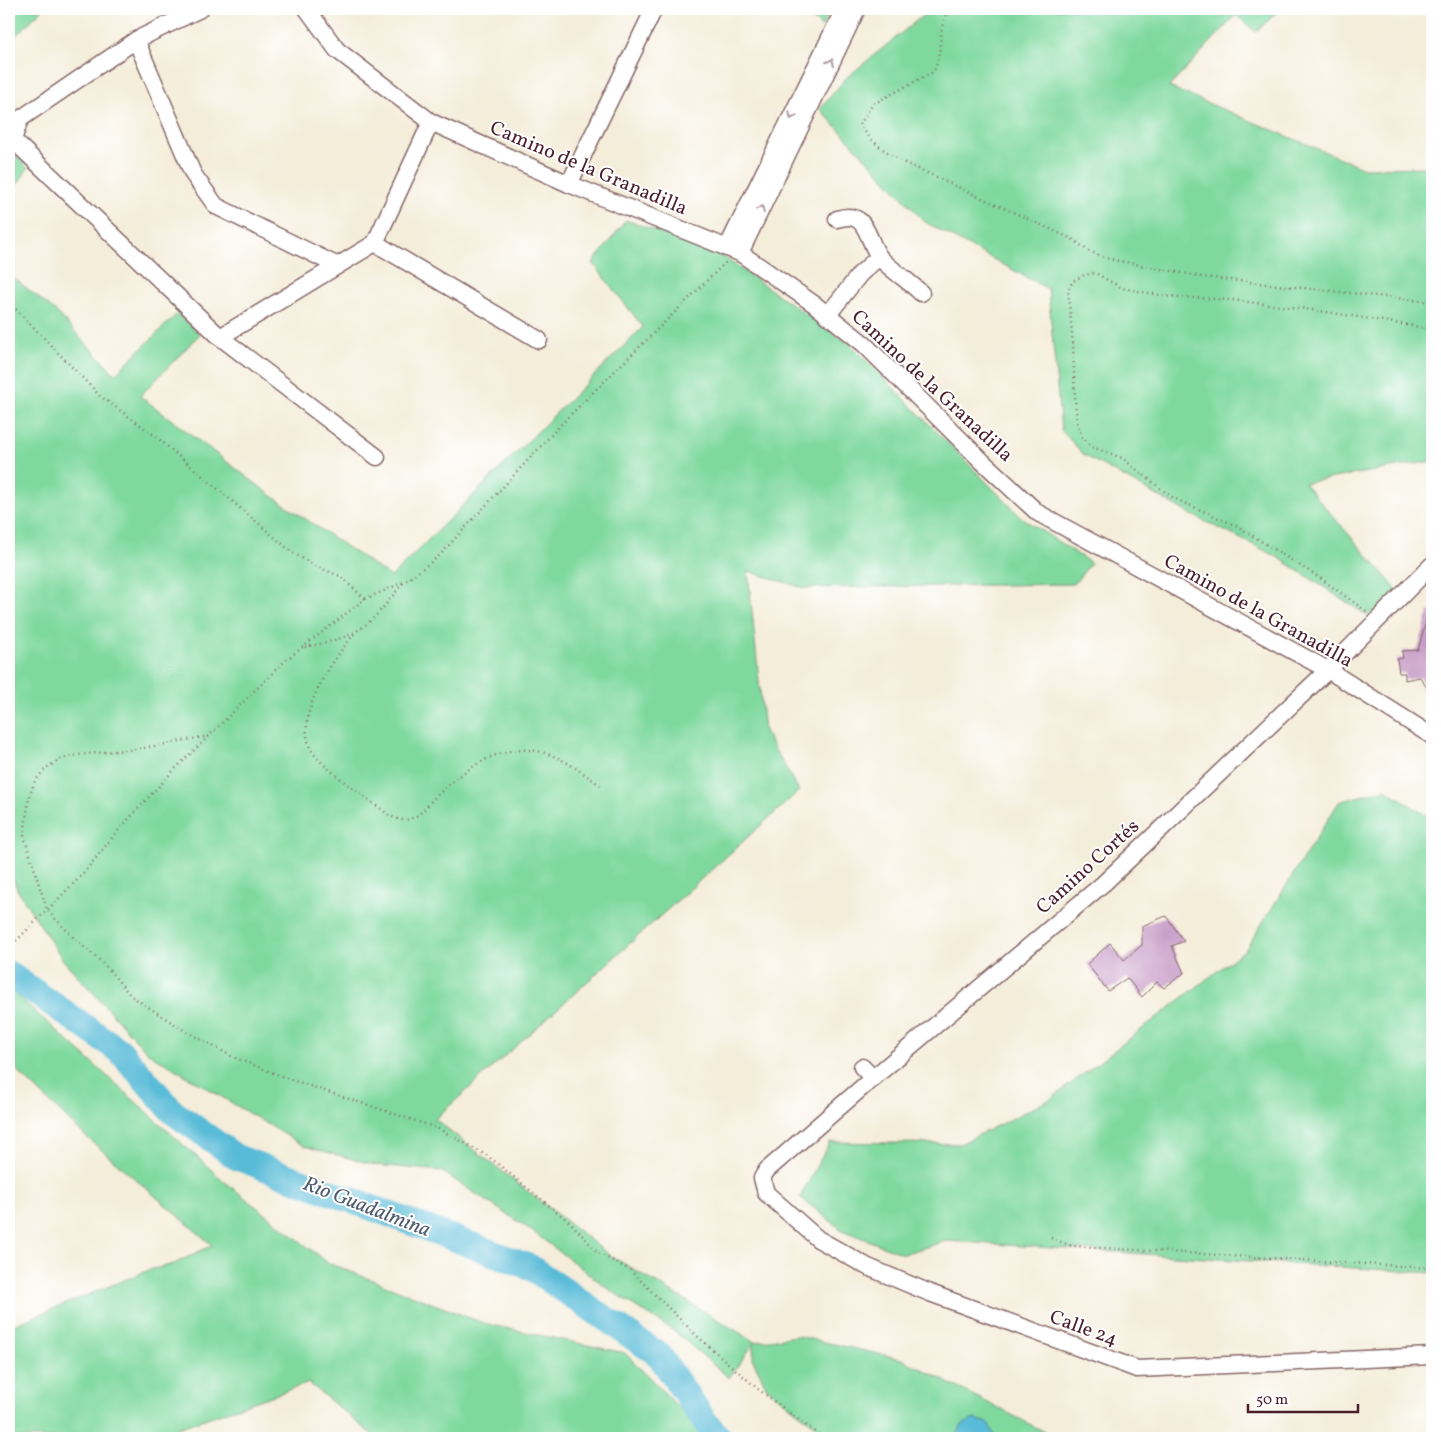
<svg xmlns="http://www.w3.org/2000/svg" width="1441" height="1447" font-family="Vollkorn,serif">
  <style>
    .green { fill: #7fd99f; stroke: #647c65 }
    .water { fill: #59bbd8; stroke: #526d82 }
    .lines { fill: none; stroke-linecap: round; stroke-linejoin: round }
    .river { stroke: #59bbd8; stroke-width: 26 }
    .building { fill: #c89dc7 }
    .minor-casing { stroke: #866768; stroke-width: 19 }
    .path { stroke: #866768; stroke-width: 2.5; stroke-dasharray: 1 4; stroke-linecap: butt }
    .minor { stroke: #fff; stroke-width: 16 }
    .oneway { stroke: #ae9aa0 }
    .labels { text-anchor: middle; stroke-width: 4; stroke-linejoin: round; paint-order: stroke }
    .street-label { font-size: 20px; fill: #4a1f2b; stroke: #fff }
    .water-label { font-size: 21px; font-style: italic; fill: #505d70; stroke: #fff }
  </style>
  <rect width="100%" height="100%" fill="#fff"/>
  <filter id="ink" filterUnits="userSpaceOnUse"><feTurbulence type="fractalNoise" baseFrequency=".02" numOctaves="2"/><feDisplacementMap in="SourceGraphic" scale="10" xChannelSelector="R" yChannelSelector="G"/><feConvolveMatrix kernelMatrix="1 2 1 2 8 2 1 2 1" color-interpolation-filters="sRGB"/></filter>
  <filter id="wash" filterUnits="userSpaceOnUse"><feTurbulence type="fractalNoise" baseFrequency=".0096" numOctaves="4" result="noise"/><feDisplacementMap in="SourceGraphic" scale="20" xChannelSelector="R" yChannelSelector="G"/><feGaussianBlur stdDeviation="1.12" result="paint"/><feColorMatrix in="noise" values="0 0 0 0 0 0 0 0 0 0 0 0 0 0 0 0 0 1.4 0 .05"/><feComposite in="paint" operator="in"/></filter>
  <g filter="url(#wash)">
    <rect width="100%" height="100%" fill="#f4edd9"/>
    <!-- green -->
    <g class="green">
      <polygon points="9,9 43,9 9,42"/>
      <polygon points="800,9 831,9 822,27"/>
      <polygon points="931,9 1280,9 1256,32 1236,15 1169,87 1364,168 1432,167 1432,461 1304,483 1398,591 1368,616 1276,556 1190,514 1084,455 1061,430 1048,289 925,222 820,109 846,78"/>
      <polygon points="9,149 28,168 9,197"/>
      <polygon points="626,220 716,252 851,345 1022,518 1091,563 1074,584 803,588 748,571 764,731 799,791 435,1119 608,1254 755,1342 797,1336 902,1359 1057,1438 831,1438 767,1388 753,1360 754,1343 729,1378 674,1331 613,1292 528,1228 441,1171 375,1165 304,1146 148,1053 63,960 18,891 9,869 9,274 55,311 115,374 177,314 200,334 140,396 272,496 391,577 643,327 593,263"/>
      <polygon points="1385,789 1432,819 1432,1273 946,1241 903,1254 842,1230 800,1197 830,1142 960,1144 1051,1099 1246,949 1339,802"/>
      <polygon points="9,988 226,1183 328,1263 486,1324 625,1353 709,1438 376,1438 309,1383 149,1438 9,1438 9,1327 149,1270 174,1264 212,1245 82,1133 9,1063"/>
    </g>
    <!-- water -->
    <polygon class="water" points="974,1419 988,1423 996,1438 955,1438 962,1425"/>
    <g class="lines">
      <!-- river -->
      <polyline class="river" points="9,974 120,1051 173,1112 236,1157 530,1267 659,1355 706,1423 720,1438"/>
    </g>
    <g id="blocks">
      <!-- building -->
      <g class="building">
        <polygon points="1429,611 1432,612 1432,696 1420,677 1405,680 1405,673 1399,673 1397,659 1403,658 1402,651 1418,650"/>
        <polygon points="1166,916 1184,941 1172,946 1184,973 1164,988 1157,982 1142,997 1127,978 1108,991 1087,964 1110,943 1124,960 1142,945 1142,926"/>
      </g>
    </g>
  </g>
  <g filter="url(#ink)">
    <use href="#blocks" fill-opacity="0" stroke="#866768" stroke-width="1"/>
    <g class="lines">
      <!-- minor casing -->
      <g class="minor-casing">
        <g id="minor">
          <polyline points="307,9 337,50 431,122 569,184 740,253 814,304 864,344 983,462 1038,513 1328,670 1432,736"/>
          <polyline points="136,40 200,9"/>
          <polyline points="431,122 375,243 539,340"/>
          <polyline points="569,184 654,9"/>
          <path d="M837,219C870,208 866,244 882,260C894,272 909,281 921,293"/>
          <polyline points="375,243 220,337 377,457"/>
          <polyline points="727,248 844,9"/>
          <polyline points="740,253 857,9"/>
          <polyline points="827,316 860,274 879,257"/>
          <polyline points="220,337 13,140 20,119 136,40 193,174 216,206 336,265"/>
          <polyline points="1432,565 1328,670 1104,883 873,1078 767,1170 762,1178 766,1193 818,1239 868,1267 930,1293 1137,1369 1432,1356"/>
          <polyline points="862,1067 873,1078"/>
        </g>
      </g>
      <!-- path -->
      <g class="path">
        <path d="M959,9L947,13C937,32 943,56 933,72L873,104L860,124C871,143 886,152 905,163L1074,240L1088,251L1109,259L1203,277L1432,302"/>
        <polyline points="9,302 100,396 154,435 292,552 315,566 340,576 365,599"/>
        <polyline points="1366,611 1320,578 1237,526 1173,498 1122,458 1092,447 1082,437 1077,422 1075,399 1073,344 1068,290 1073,281 1084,275 1095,273 1122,288 1165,296 1232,300 1314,310 1432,329"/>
        <path d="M354,634C333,660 292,716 312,751C322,768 372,802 389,815C397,820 405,822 414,817C423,813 429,803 436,796C465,769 503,740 545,753C567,760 583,773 601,786"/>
        <path d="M305,647C362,636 368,627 403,583"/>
        <polyline points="209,736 138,749 77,755 61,759 46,768 35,781 29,797 24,836 47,910 77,941 104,964 131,996 182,1029 233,1057 289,1079 437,1128 488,1156 573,1225 598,1253 630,1270 697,1336 758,1389 823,1438"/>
        <polyline points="1432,749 1432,817"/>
        <polyline points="9,948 82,875 121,827 175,769 285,661 365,599 404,582 438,557 568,417 726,262"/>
        <polyline points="1051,1238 1072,1246 1432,1268"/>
      </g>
      <!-- minor -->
      <use href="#minor" class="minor"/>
    </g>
    <!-- one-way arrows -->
    <defs><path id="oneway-chevron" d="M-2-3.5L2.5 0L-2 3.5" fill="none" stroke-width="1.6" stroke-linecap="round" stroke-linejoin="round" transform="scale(1.25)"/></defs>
    <g class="oneway">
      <use href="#oneway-chevron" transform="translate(831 62) rotate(-64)"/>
      <use href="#oneway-chevron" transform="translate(792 116) rotate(116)"/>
      <use href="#oneway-chevron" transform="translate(761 209) rotate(-64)"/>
    </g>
  </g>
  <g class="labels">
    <!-- street labels -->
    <g class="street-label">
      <text transform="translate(589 167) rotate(23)" y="7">Camino de la Granadilla</text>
      <text transform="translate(933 385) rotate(43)" y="7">Camino de la Granadilla</text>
      <text transform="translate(1259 610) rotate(29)" y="7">Camino de la Granadilla</text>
      <text transform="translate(1087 866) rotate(-42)" y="7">Camino Cortés</text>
      <text transform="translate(1084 1327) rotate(20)" y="7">Calle 24</text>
    </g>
    <!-- water labels -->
    <g class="water-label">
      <text transform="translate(367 1206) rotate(21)" y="7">Rio Guadalmina</text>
    </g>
  </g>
  <!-- margin -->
  <rect width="1441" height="1447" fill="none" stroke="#fff" stroke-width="30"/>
  <!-- scale -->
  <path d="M1248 1404v8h110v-8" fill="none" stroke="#4a1f2b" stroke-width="2.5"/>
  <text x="1256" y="1404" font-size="15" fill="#4a1f2b" stroke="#ffffff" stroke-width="4" paint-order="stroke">50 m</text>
</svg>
